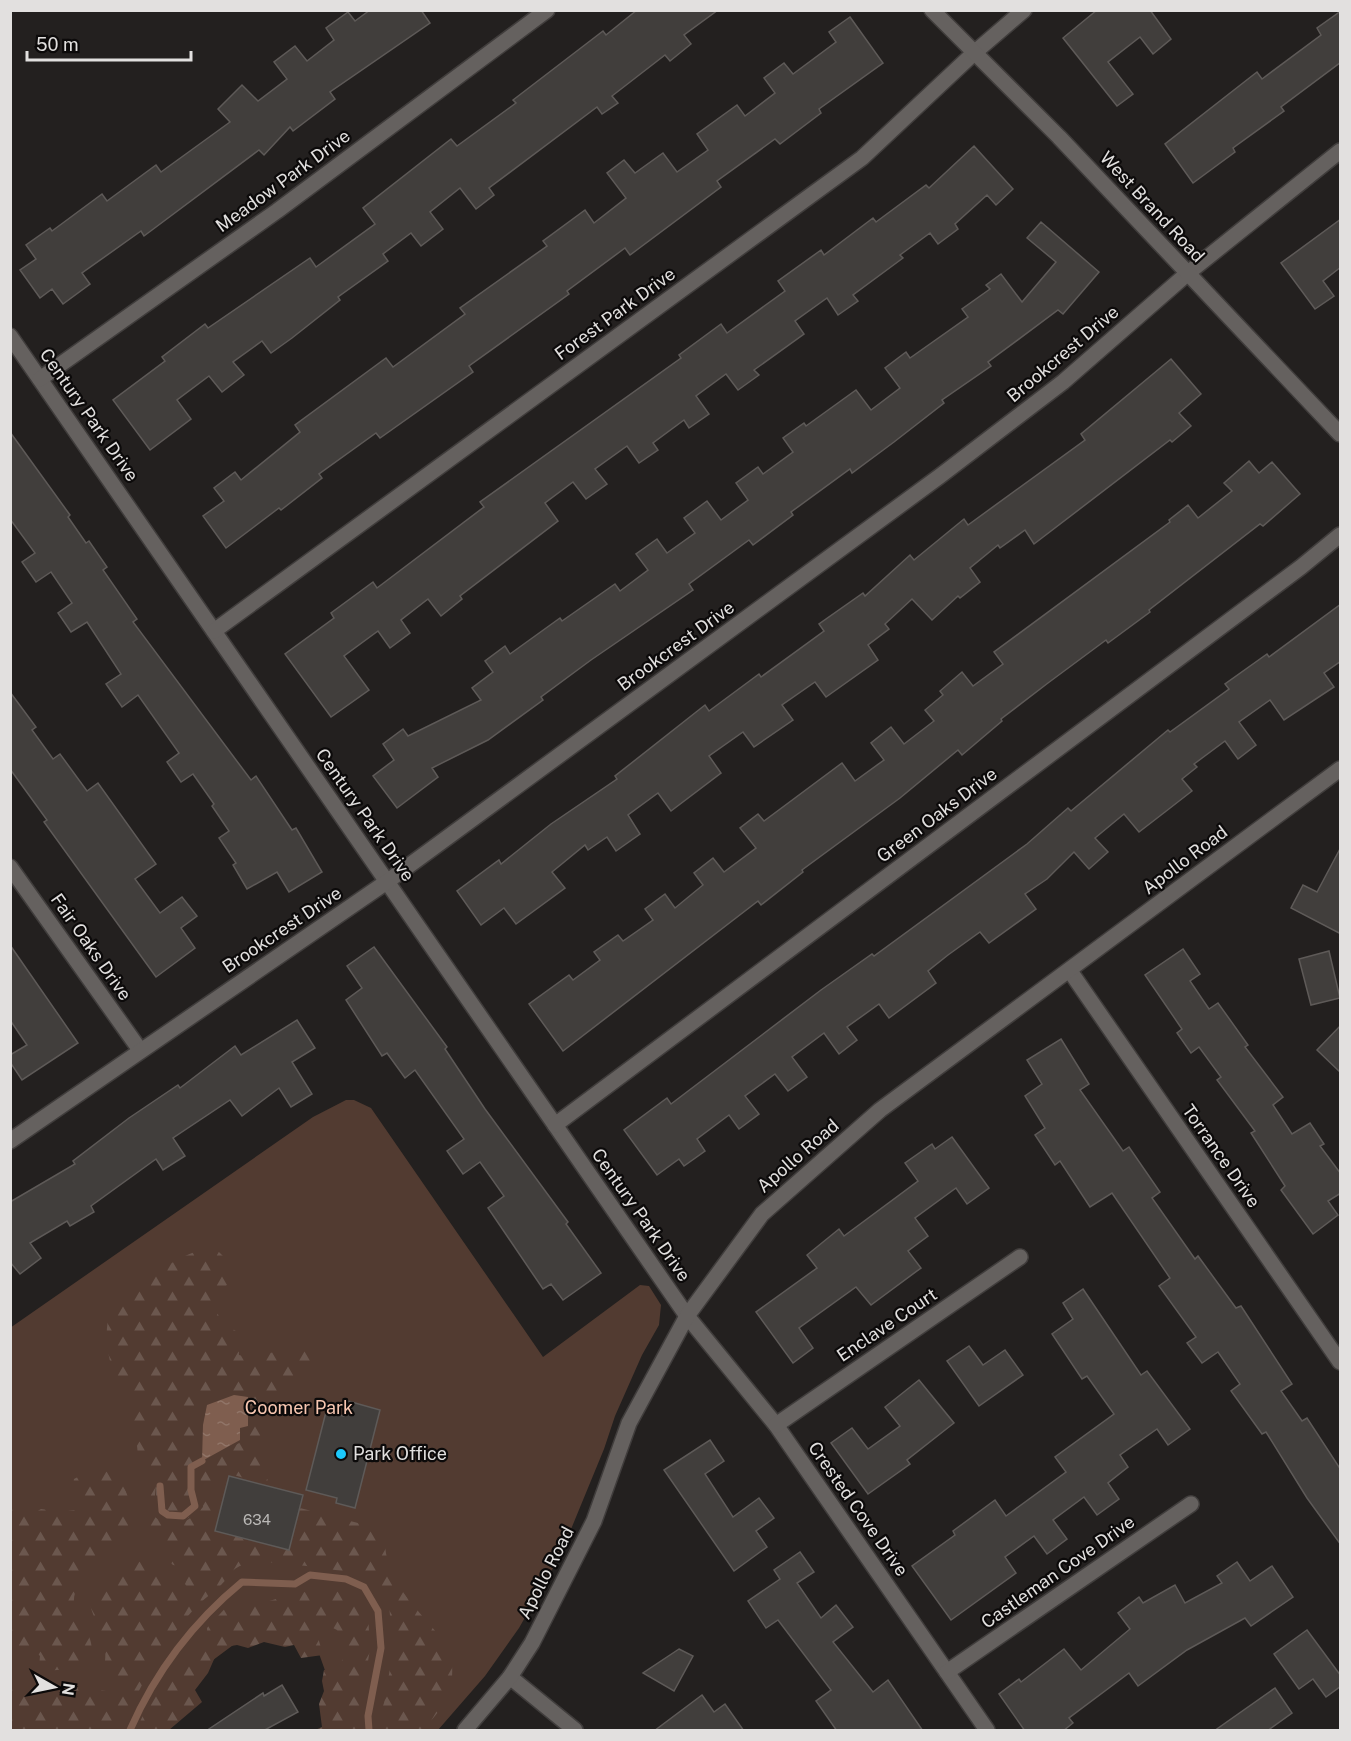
<svg xmlns="http://www.w3.org/2000/svg" width="1351" height="1741" font-family="'Public Sans',sans-serif">
  <style>
    .green { fill: #523b31 }
    .forest { fill: url(#forest-firs); fill-rule: evenodd }
    .water { fill: url(#water-ripples) }
    .lines { fill: none; stroke-linecap: round; stroke-linejoin: round }
    .stream { stroke: #7f5e4f; stroke-width: 7 }
    .building { fill: #413e3c; stroke: #5e5a58; stroke-width: 1.5 }
    .minor-casing { stroke: #403d3c; stroke-width: 18 }
    .tertiary-casing { stroke: #403d3c; stroke-width: 18 }
    .minor { stroke: #65615f; stroke-width: 15 }
    .tertiary { stroke: #65615f; stroke-width: 15 }
    .poi-dot { fill: #1cc9fc; stroke: #0c0a0a; stroke-width: 2 }
    .labels { text-anchor: middle; stroke-width: 4.5; stroke-linejoin: round; paint-order: stroke }
    .number-label { font-size: 15px; fill: #bab8b6 }
    .street-label { font-size: 18px; fill: #e2e0df; stroke: #0c0a0a }
    .park-label { font-size: 18px; fill: #f8c7b1; stroke: #0c0a0a }
    .poi-label { font-size: 18px; fill: #e2e0df; stroke: #0c0a0a; text-anchor: start }
  </style>
  <defs>
    <pattern id="forest-firs" width="22" height="20" patternUnits="userSpaceOnUse" patternTransform="scale(1.5)"><rect width="22" height="20" fill="#523b31"/><path d="M5 1l3.5 6h-7zM16 11l3.5 6h-7z" fill="#6b574e"/></pattern>
    <pattern id="water-ripples" width="26" height="14" patternUnits="userSpaceOnUse" patternTransform="scale(1.5)"><rect width="26" height="14" fill="#7f5e4f"/><path d="M2 4q2-2 4 0t4 0M15 11q2-2 4 0t4 0" fill="none" stroke="#917568"/></pattern>
  </defs>
  <rect width="100%" height="100%" fill="#23201f"/>
  <!-- green -->
  <polygon class="green" points="346,1100 354,1100 371,1108 543,1357 640,1285 649,1286 661,1305 659,1325 642,1355 615,1416 604,1449 560,1556 519,1628 485,1676 438,1730 336,1730 333,1693 317,1648 248,1634 201,1669 159,1730 11,1730 10,1328 313,1117"/>
  <!-- forest -->
  <g class="forest">
    <path d="M215,1248L225,1258L228,1284L217,1294L216,1311L224,1325C247,1334 238,1338 239,1355L248,1357L263,1350L271,1353L278,1348H285L289,1353L303,1347L313,1353L317,1362L307,1378L294,1377L286,1387L278,1390C283,1404 274,1405 265,1414V1422L271,1426L275,1435L264,1450V1469L259,1471L268,1480L264,1484L207,1467L197,1472L201,1506L185,1521H171L158,1516L155,1484V1517C173,1531 189,1522 203,1507L200,1474L207,1470L221,1475L207,1530L289,1549L300,1508L385,1530C381,1579 414,1604 442,1639L440,1653L452,1665C454,1694 442,1709 423,1730H381L379,1717L384,1703L393,1651L389,1604L375,1577C355,1572 263,1558 248,1563C229,1569 232,1574 221,1585C214,1592 206,1597 200,1603C164,1639 141,1685 120,1730H11L10,1676L29,1679L49,1688L89,1683L94,1689L106,1691L110,1697L116,1696L118,1685L108,1676L111,1665L105,1661C108,1633 91,1621 89,1597C108,1572 132,1543 161,1575C168,1582 172,1589 183,1591L188,1588L185,1584L189,1571L187,1567L173,1565L168,1560L165,1543L150,1544L145,1538L151,1514L145,1480L148,1471L138,1456L135,1425L130,1415V1388L118,1381C105,1359 100,1313 121,1294C133,1282 149,1275 164,1267C181,1258 195,1249 215,1248ZM235,1392L249,1395L250,1427L241,1429V1442L193,1468V1489L197,1507L183,1518L168,1516L161,1511L159,1483L164,1510L182,1514L193,1505L189,1490L190,1466L201,1460L193,1443L203,1402Z"/>
    <path d="M93,1469L120,1474L134,1515C126,1530 118,1544 106,1557C96,1568 80,1578 75,1593C67,1620 106,1635 86,1667L47,1671L39,1667L40,1656L36,1652L23,1658L11,1647V1540L16,1538L20,1530L18,1524L11,1523V1509L14,1508L31,1515L41,1509L61,1512L74,1510L79,1515L85,1513L84,1497L72,1492L74,1479Z"/>
    <path d="M313,1589L343,1592L357,1599L368,1614L370,1649L362,1698L356,1718L359,1730H315L322,1727L319,1704L324,1691L322,1681L324,1670L339,1668L343,1658L354,1657L351,1648L343,1644L337,1630L329,1626L317,1634L323,1655L301,1658L294,1645L285,1647L264,1642L248,1648L237,1645L219,1648L208,1673L195,1690L202,1702L169,1730H136L150,1701L166,1686L183,1651L191,1655C202,1648 208,1641 207,1628L231,1602L246,1608L276,1599L284,1606L297,1605L302,1593Z"/>
  </g>
  <!-- water -->
  <polygon class="water" points="234,1395 248,1397 248,1426 240,1428 240,1440 202,1461 203,1425 207,1405"/>
  <g class="lines">
    <!-- stream -->
    <g class="stream">
      <polyline points="160,1486 162,1511 168,1515 183,1516 195,1506 191,1490 191,1467 202,1461"/>
      <path d="M130,1730C156,1671 192,1623 242,1582L295,1584L310,1575L346,1579L364,1587L378,1611L381,1648L368,1716L369,1730"/>
    </g>
  </g>
  <!-- building -->
  <g class="building">
    <polygon points="370,10 421,10 430,23 330,92 335,99 293,131 290,127 264,155 259,150 144,236 141,231 82,273 90,284 63,304 52,289 40,298 20,270 36,259 26,245 50,228 52,231 102,194 107,201 156,165 161,172 230,122 218,109 242,85 258,101 287,79 274,62 295,46 307,61 334,40 326,28 348,12 355,21"/>
    <polygon points="637,10 718,10 684,35 691,44 670,61 665,55 612,96 618,103 602,114 597,107 489,188 494,195 476,209 460,188 430,212 443,229 421,246 411,233 383,254 388,261 338,297 340,300 292,338 271,353 262,341 233,362 244,375 222,392 209,376 177,400 191,419 150,450 113,400 165,361 162,357 205,324 208,328 310,258 316,267 375,224 363,208 451,139 457,146 516,103 513,100 603,31 606,35"/>
    <polygon points="1097,10 1150,10 1171,39 1153,54 1140,37 1108,62 1133,94 1117,106 1063,38"/>
    <polygon points="1341,11 1341,62 1281,107 1284,111 1233,148 1235,152 1193,183 1165,144 1257,72 1262,79 1321,35 1317,28"/>
    <polygon points="850,17 883,63 819,109 821,113 780,144 775,139 717,181 721,187 630,255 625,248 567,291 569,294 469,366 473,372 380,438 376,433 319,474 322,478 281,510 279,508 226,548 203,516 224,501 214,488 235,472 241,480 300,432 295,425 386,358 393,367 465,314 460,308 547,246 543,241 585,210 594,223 626,198 607,173 624,160 635,173 663,153 677,172 708,150 697,134 737,105 745,116 775,93 764,78 784,63 793,74 836,42 829,32"/>
    <polygon points="974,146 1013,189 996,205 987,195 955,224 958,229 938,244 930,233 900,255 903,258 853,295 858,301 838,315 827,298 795,321 804,334 754,370 759,375 738,390 726,374 696,396 709,414 689,428 684,420 653,443 658,450 639,463 627,446 595,469 607,484 586,499 573,482 545,503 558,521 460,596 462,599 441,616 428,599 401,620 410,633 390,648 378,631 344,656 369,690 331,717 285,654 334,618 331,613 373,582 377,588 484,507 480,502 681,358 679,355 721,324 727,333 785,291 778,281 821,250 824,255 873,218 876,222 926,185 929,188"/>
    <polygon points="1341,219 1341,267 1323,281 1334,296 1315,309 1281,263"/>
    <polygon points="1041,222 1099,272 1063,314 1058,310 988,362 991,366 942,400 944,403 894,442 852,473 850,469 791,512 793,515 753,545 749,540 689,584 693,590 591,660 541,697 543,700 488,740 432,768 438,777 397,808 373,776 394,760 383,744 403,729 408,736 481,700 472,688 493,672 485,661 505,646 510,654 560,618 562,621 615,584 620,591 648,570 636,554 657,539 667,553 695,533 684,518 707,501 721,520 748,500 736,483 758,467 763,474 793,452 783,438 804,423 806,426 856,390 871,410 900,388 885,368 906,352 910,358 968,317 962,309 990,289 986,285 1001,274 1022,302 1056,262 1027,238"/>
    <polygon points="1171,359 1201,394 1179,413 1191,426 1172,442 1170,440 1034,544 1025,530 1000,548 998,545 970,568 980,582 960,598 958,596 932,620 912,599 885,624 889,629 868,645 878,660 826,697 815,682 782,705 793,720 754,747 743,732 709,756 721,773 671,811 658,793 628,815 640,834 616,851 607,837 588,850 585,845 552,872 565,888 516,924 504,908 481,925 457,891 499,860 501,864 551,824 617,779 615,776 705,705 709,711 759,674 761,677 824,631 819,624 863,593 865,596 910,555 914,560 964,519 968,525 1085,440 1081,434"/>
    <polygon points="10,432 70,515 68,517 86,543 89,541 107,567 103,570 137,619 133,622 251,780 256,776 292,830 296,828 322,872 289,892 277,872 247,889 233,865 236,863 219,838 229,831 212,806 214,804 193,774 181,782 167,762 179,753 138,695 122,707 106,684 121,674 87,622 71,632 58,613 72,603 51,572 36,582 22,562 35,553 10,519"/>
    <polygon points="1249,461 1259,473 1272,462 1300,494 1263,526 1260,524 1149,610 1150,612 1108,643 1106,640 1048,683 1001,719 1002,721 962,755 958,750 900,798 802,870 803,872 761,905 758,901 563,1051 529,1004 569,975 573,980 600,960 594,952 618,935 623,941 653,920 645,909 665,894 675,908 703,885 694,873 713,858 724,872 756,848 740,828 758,814 764,821 842,763 855,781 884,760 871,743 891,727 904,744 934,721 925,710 943,695 940,691 962,672 973,686 1003,664 994,652 1170,522 1169,520 1188,505 1198,518 1232,491 1224,483"/>
    <polygon points="1341,604 1341,661 1324,673 1334,687 1284,720 1270,700 1239,722 1256,745 1238,759 1225,741 1194,764 1197,767 1182,779 1192,791 1165,812 1139,832 1124,814 1095,838 1108,852 1089,869 1074,852 1047,879 1025,894 1036,909 989,943 980,932 948,955 928,971 936,983 889,1018 879,1004 847,1027 857,1040 839,1054 824,1033 792,1057 807,1077 788,1091 775,1074 745,1096 759,1114 739,1129 729,1115 697,1139 705,1151 684,1166 679,1159 657,1175 624,1130 667,1098 671,1104 821,990 872,954 874,956 1027,844 1068,808 1071,811 1168,730 1170,732 1229,689 1225,684 1267,654 1269,657"/>
    <polygon points="10,692 36,727 32,730 53,759 60,754 87,791 98,783 156,864 135,879 160,913 182,897 197,916 181,928 195,948 156,977 44,822 47,820 10,769"/>
    <polygon points="1341,847 1341,934 1291,908 1303,885 1317,892"/>
    <polygon points="10,945 78,1043 22,1080 10,1062 10,1055 27,1045 10,1020"/>
    <polygon points="374,947 447,1047 445,1049 485,1109 568,1222 566,1224 601,1273 563,1300 551,1284 543,1289 488,1208 504,1196 480,1162 463,1174 447,1151 464,1139 415,1070 405,1078 387,1053 382,1056 346,1000 362,988 347,966"/>
    <polygon points="1183,949 1200,974 1190,981 1209,1009 1218,1003 1248,1045 1245,1047 1283,1097 1273,1105 1292,1134 1310,1123 1324,1144 1320,1146 1341,1174 1341,1193 1328,1201 1338,1215 1313,1234 1281,1190 1285,1186 1251,1133 1255,1131 1217,1080 1221,1077 1199,1047 1191,1053 1177,1033 1182,1029 1145,975"/>
    <polygon points="1329,951 1340,998 1311,1005 1299,959"/>
    <polygon points="297,1020 315,1048 292,1062 312,1094 291,1107 279,1088 242,1116 230,1100 173,1138 185,1156 163,1170 156,1159 91,1206 94,1212 70,1226 67,1221 30,1243 41,1258 20,1274 10,1262 10,1202 75,1164 73,1161 129,1118 178,1085 180,1088 235,1046 241,1055"/>
    <polygon points="1341,1025 1341,1073 1317,1050"/>
    <polygon points="1061,1039 1089,1084 1080,1090 1123,1151 1129,1147 1160,1192 1152,1198 1195,1259 1198,1256 1236,1308 1241,1306 1292,1384 1281,1391 1302,1421 1307,1418 1341,1470 1341,1545 1307,1498 1266,1432 1262,1434 1231,1391 1240,1384 1218,1352 1202,1363 1187,1343 1196,1337 1159,1286 1170,1278 1112,1193 1090,1207 1060,1161 1055,1165 1035,1135 1045,1128 1025,1096 1042,1084 1027,1060"/>
    <polygon points="952,1137 989,1188 967,1204 956,1188 915,1218 928,1236 908,1251 921,1268 871,1305 856,1287 799,1328 813,1348 793,1363 756,1312 817,1268 807,1255 839,1229 844,1236 918,1181 905,1163 932,1144 935,1149"/>
    <polygon points="1083,1289 1141,1375 1147,1371 1190,1429 1168,1445 1157,1429 1120,1455 1128,1467 1108,1483 1119,1499 1097,1515 1084,1497 1053,1520 1067,1539 1047,1554 1034,1536 1005,1557 1016,1573 951,1620 912,1566 955,1535 953,1531 995,1500 1006,1516 1066,1472 1055,1457 1114,1414 1087,1376 1082,1379 1052,1334 1073,1319 1063,1303"/>
    <polygon points="969,1346 983,1365 1005,1350 1023,1375 979,1406 947,1361"/>
    <polygon points="919,1380 954,1423 907,1460 910,1464 868,1494 831,1443 852,1428 868,1449 900,1426 885,1407"/>
    <polygon points="348,1401 380,1410 355,1508 336,1503 337,1498 306,1490 326,1412 344,1416"/>
    <polygon points="710,1440 724,1461 705,1474 733,1517 759,1498 774,1518 756,1531 767,1547 734,1571 664,1470"/>
    <polygon points="229,1476 303,1495 289,1550 215,1531"/>
    <polygon points="800,1552 814,1572 797,1583 821,1618 836,1605 853,1627 833,1642 873,1692 888,1680 923,1731 837,1731 816,1701 831,1690 778,1620 766,1628 748,1601 780,1579 774,1570"/>
    <polygon points="1237,1562 1250,1581 1272,1566 1293,1597 1251,1626 1245,1618 1187,1650 1138,1686 1129,1673 1069,1718 1073,1723 1063,1731 1025,1731 999,1694 1019,1679 1021,1682 1064,1649 1081,1670 1130,1629 1118,1613 1139,1597 1143,1603 1175,1585 1185,1603 1222,1583 1217,1576"/>
    <polygon points="1307,1630 1341,1676 1341,1686 1326,1697 1313,1679 1299,1689 1274,1654"/>
    <polygon points="679,1649 693,1656 674,1691 643,1673"/>
    <polygon points="282,1685 298,1712 263,1731 206,1731 263,1693 264,1696"/>
    <polygon points="1275,1688 1292,1713 1267,1731 1214,1731"/>
    <polygon points="702,1695 714,1712 725,1704 744,1731 654,1731"/>
  </g>
  <g class="lines">
    <!-- minor casing -->
    <g class="minor-casing">
      <g id="minor">
        <polyline points="10,336 687,1316 776,1425 987,1730"/>
        <polyline points="40,379 277,211 547,10"/>
        <polyline points="214,631 862,158 974,53 1024,10"/>
        <polyline points="10,867 140,1050"/>
        <polyline points="1070,971 1340,1362"/>
        <polyline points="555,1125 1301,567 1340,535"/>
        <polyline points="10,1141 388,881 940,476 1063,382 1188,273 1340,151"/>
        <polyline points="776,1425 1020,1257"/>
        <polyline points="947,1672 1191,1504"/>
        <polyline points="510,1677 575,1730"/>
      </g>
    </g>
    <!-- tertiary casing -->
    <g class="tertiary-casing">
      <g id="tertiary">
        <polyline points="932,10 1059,137 1340,434"/>
        <polyline points="465,1730 510,1677 532,1643 594,1521 629,1423 687,1316 762,1214 880,1110 1340,769"/>
      </g>
    </g>
    <!-- minor -->
    <use href="#minor" class="minor"/>
    <!-- tertiary -->
    <use href="#tertiary" class="tertiary"/>
  </g>
  <!-- markers -->
  <circle class="poi-dot" cx="341" cy="1454" r="6"/>
  <g class="labels">
    <!-- number labels -->
    <g class="number-label">
      <text x="257" y="1525">634</text>
    </g>
    <!-- street labels -->
    <g class="street-label">
      <text transform="translate(283 181) rotate(-36)" y="6">Meadow Park Drive</text>
      <text transform="translate(1152 207) rotate(47)" y="6">West Brand Road</text>
      <text transform="translate(615 314) rotate(-36)" y="6">Forest Park Drive</text>
      <text transform="translate(1063 354) rotate(-40)" y="6">Brookcrest Drive</text>
      <text transform="translate(89 415) rotate(55)" y="6">Century Park Drive</text>
      <text transform="translate(676 646) rotate(-36)" y="6">Brookcrest Drive</text>
      <text transform="translate(365 815) rotate(55)" y="6">Century Park Drive</text>
      <text transform="translate(937 815) rotate(-37)" y="6">Green Oaks Drive</text>
      <text transform="translate(1185 860) rotate(-37)" y="6">Apollo Road</text>
      <text transform="translate(282 930) rotate(-34)" y="6">Brookcrest Drive</text>
      <text transform="translate(91 947) rotate(55)" y="6">Fair Oaks Drive</text>
      <text transform="translate(798 1156) rotate(-41)" y="6">Apollo Road</text>
      <text transform="translate(1221 1156) rotate(55)" y="6">Torrance Drive</text>
      <text transform="translate(641 1215) rotate(55)" y="6">Century Park Drive</text>
      <text transform="translate(887 1325) rotate(-34)" y="6">Enclave Court</text>
      <text transform="translate(858 1509) rotate(55)" y="6">Crested Cove Drive</text>
      <text transform="translate(1058 1572) rotate(-35)" y="6">Castleman Cove Drive</text>
      <text transform="translate(546 1573) rotate(-63)" y="6">Apollo Road</text>
    </g>
    <!-- park labels -->
    <g class="park-label">
      <text x="299" y="1414">Coomer Park</text>
    </g>
    <!-- poi labels -->
    <g class="poi-label">
      <text x="353" y="1460">Park Office</text>
    </g>
  </g>
  <!-- border -->
  <rect width="1351" height="1741" fill="none" stroke="#e2e0df" stroke-width="24"/>
  <!-- north arrow -->
  <g transform="translate(54 1687) rotate(99)" stroke="#0c0a0a" stroke-width="4.5" paint-order="stroke">
  <path d="M0-4.5L10 22L0 15L-10 22Z" fill="#e2e0df"/>
  <text y="-9" font-size="16" font-weight="bold" text-anchor="middle" fill="#e2e0df">N</text>
  </g>
  <!-- scale -->
  <path d="M27 51v9h164v-9" fill="none" stroke="#e2e0df" stroke-width="3"/>
  <text x="36" y="51" font-size="18" fill="#e2e0df" stroke="#0c0a0a" stroke-width="4.5" paint-order="stroke">50 m</text>
</svg>
